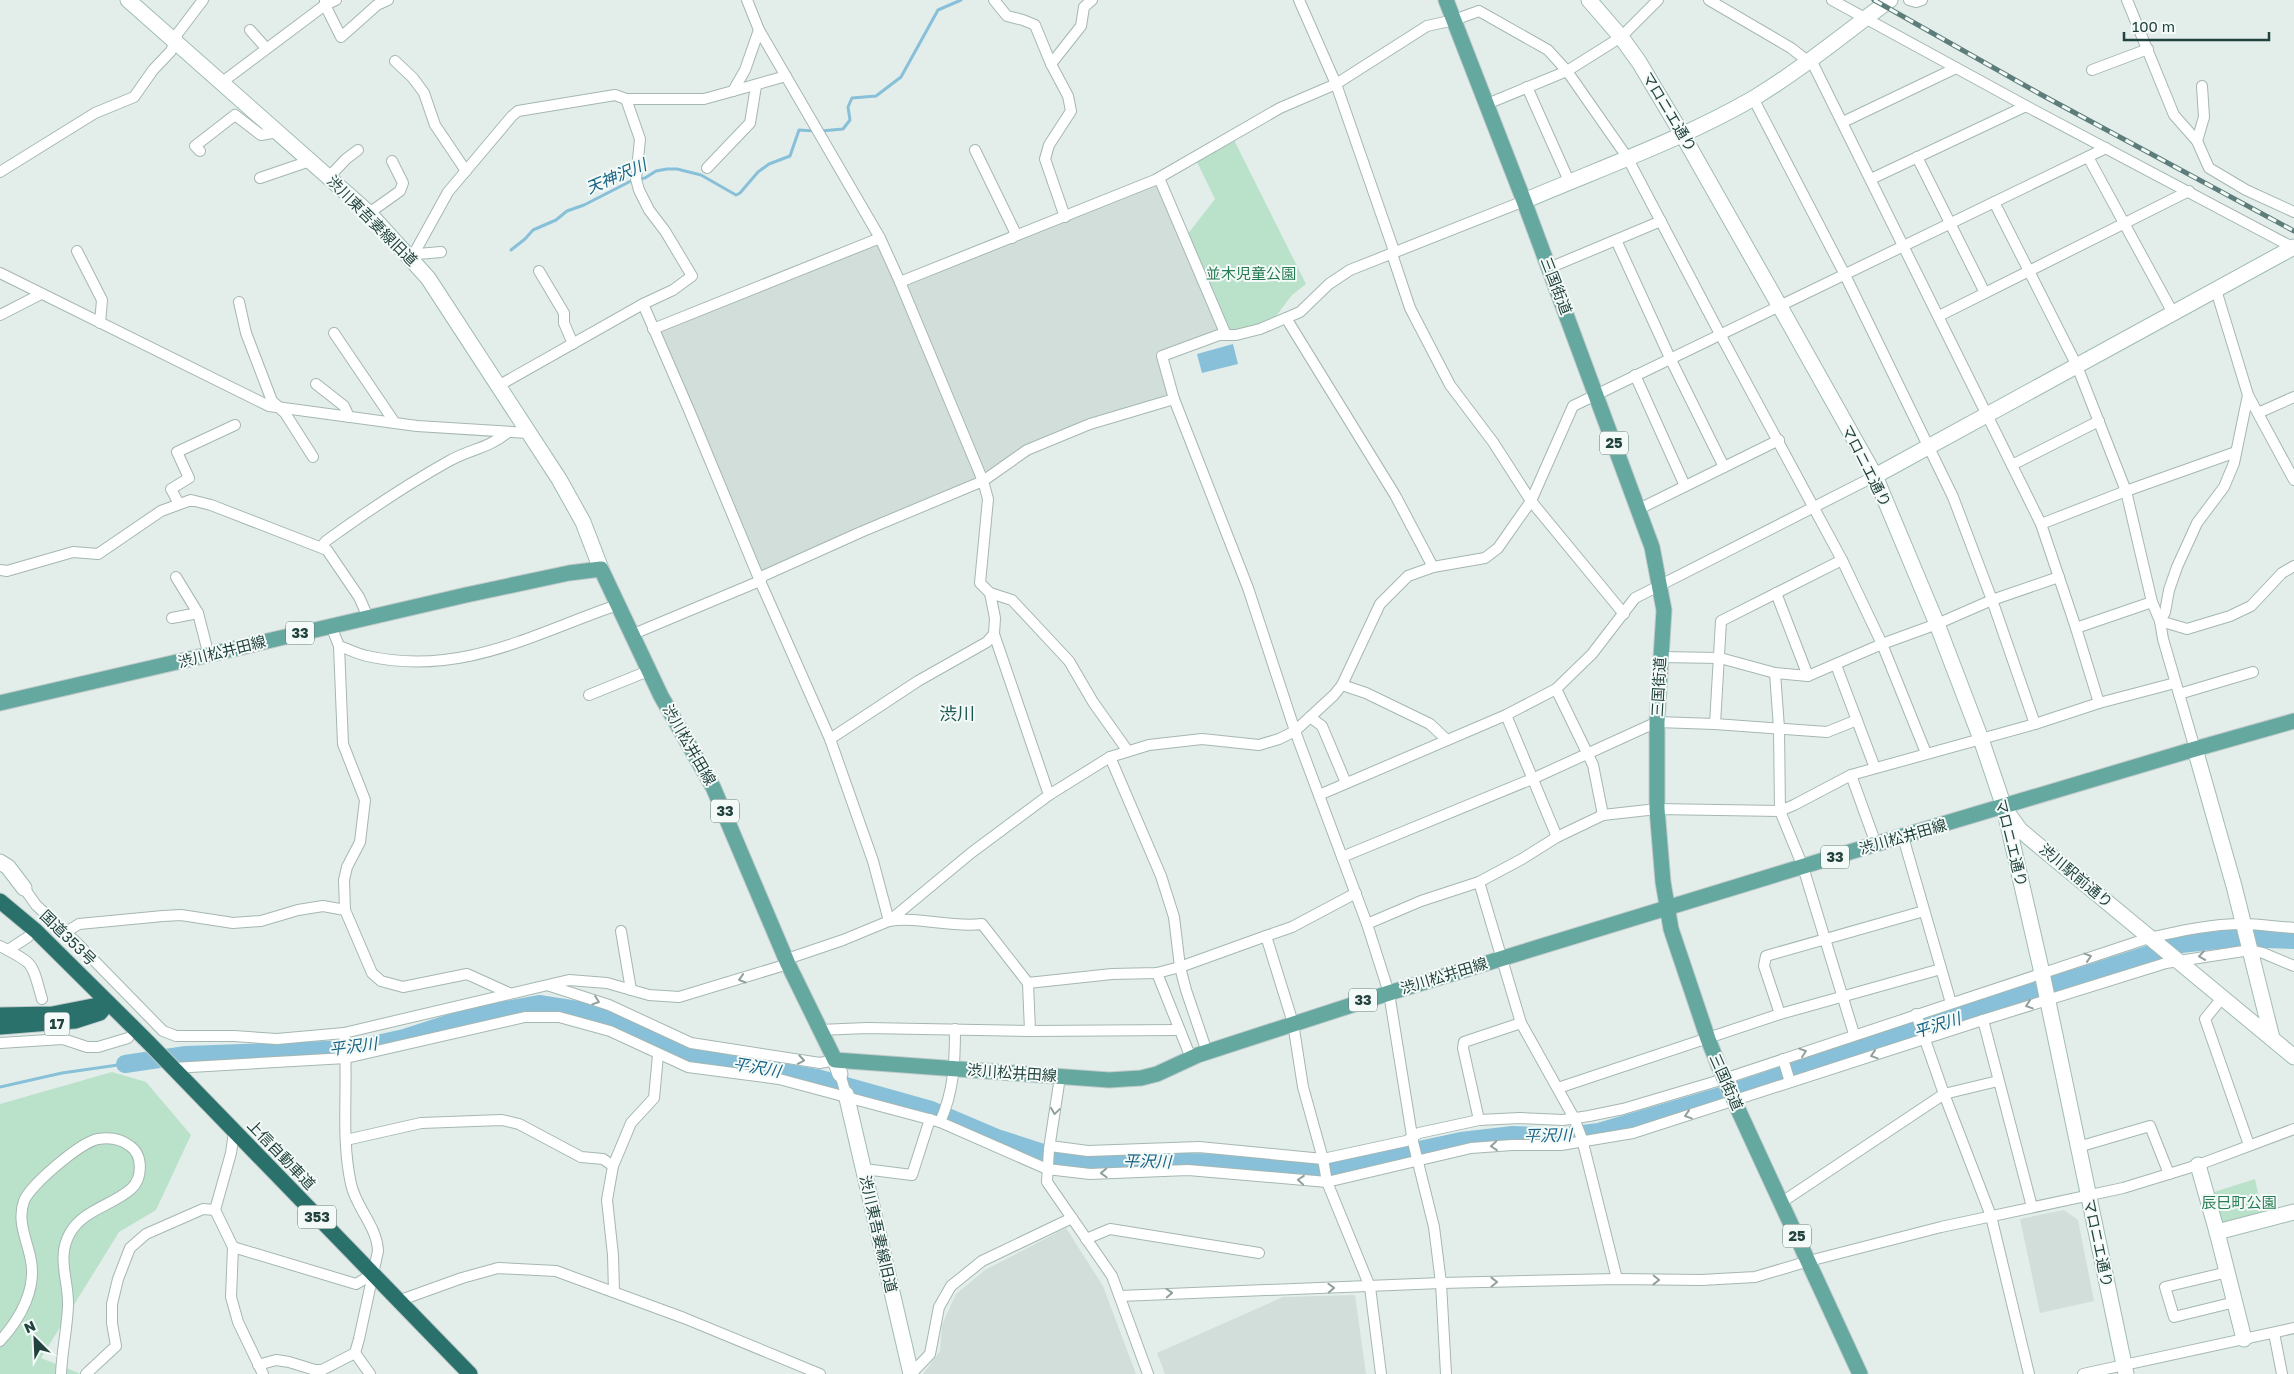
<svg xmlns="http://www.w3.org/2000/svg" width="2294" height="1374" font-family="'Golos Text','Noto Sans JP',sans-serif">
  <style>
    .built { fill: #d1deda }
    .green { fill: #bae1ca }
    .water { fill: #87c0d8 }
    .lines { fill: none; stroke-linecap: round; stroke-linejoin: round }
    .stream { stroke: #87c0d8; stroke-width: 3 }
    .river { stroke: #87c0d8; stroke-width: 18 }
    .street-casing { stroke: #a5b7b3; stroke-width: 12 }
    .secondary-casing { stroke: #a0bbb5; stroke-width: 17 }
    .primary-casing { stroke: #c1cac9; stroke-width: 17 }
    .highway-casing { stroke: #c1cac9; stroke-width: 17 }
    .street { stroke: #fff; stroke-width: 10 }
    .secondary { stroke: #fff; stroke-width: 15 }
    .primary { stroke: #64a8a0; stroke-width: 15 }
    .highway { stroke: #2a716c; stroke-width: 15 }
    .rail-casing { stroke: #5c7d79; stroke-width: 5 }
    .rail { stroke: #f4faf8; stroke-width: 3; stroke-dasharray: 9; stroke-linecap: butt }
    .oneway { stroke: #90a09e }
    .labels { text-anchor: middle; stroke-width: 4; stroke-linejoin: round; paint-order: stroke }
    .shield { fill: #f4faf8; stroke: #607975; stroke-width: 1 }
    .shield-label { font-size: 14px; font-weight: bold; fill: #21423d }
    .street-label { font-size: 15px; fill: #21423d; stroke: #f4faf8 }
    .park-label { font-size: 15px; fill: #277d54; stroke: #f4faf8 }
    .water-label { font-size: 16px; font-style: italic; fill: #156284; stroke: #f4faf8 }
    .quarter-label { font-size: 18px; fill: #1a5650; stroke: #f4faf8 }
  </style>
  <rect width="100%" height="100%" fill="#e3eeeb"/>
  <!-- built -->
  <g class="built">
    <polygon points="1158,183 1222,331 1167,350 1156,356 1167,395 1097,418 1027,446 989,471 983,471 906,287 908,283"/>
    <polygon points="879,244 977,480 760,573 661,331"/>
    <polygon points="2064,1210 2078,1220 2094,1301 2040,1313 2020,1219"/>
    <polygon points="1066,1228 1103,1286 1136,1374 923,1374 940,1351 942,1325 956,1294 985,1270"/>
    <polygon points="1355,1295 1366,1374 1165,1374 1157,1353 1283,1297"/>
  </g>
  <!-- green -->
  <g class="green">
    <polygon points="1234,140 1306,284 1292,295 1273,320 1239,329 1227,329 1187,235 1215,199 1197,162"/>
    <polygon points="112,1072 146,1082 191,1135 156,1210 119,1232 41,1358 81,1374 0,1374 0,1104"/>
    <polygon points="2255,1179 2263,1216 2224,1225 2219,1220 2211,1193"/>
  </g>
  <!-- water -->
  <polygon class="water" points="1233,344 1238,364 1202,373 1197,354"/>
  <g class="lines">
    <!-- stream -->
    <g class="stream">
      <polyline points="821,131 843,129 850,120 848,107 852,98 876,96 901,77 938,10 961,0"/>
      <polyline points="511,250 525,239 533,230 556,220 567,211 584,205 633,180 645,178 656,171 667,169 677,169 701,175 736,195 740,193 758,172 769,164 790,156 799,130 815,131"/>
      <polyline points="0,1087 62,1073 125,1064"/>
    </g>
    <!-- river -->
    <polyline class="river" points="125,1064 186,1055 355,1049 404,1038 472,1016 539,1004 590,1012 635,1028 688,1055 817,1078 931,1110 997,1138 1065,1160 1242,1163 1308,1171 1335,1168 1461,1141 1513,1135 1558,1137 1599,1132 1721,1096 1936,1023 2181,944 2236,938 2294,940"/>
    <!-- street casing -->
    <g class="street-casing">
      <g id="street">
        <polyline points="325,0 325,5 341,37 377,5 388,0"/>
        <polyline points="747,0 759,30 880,238 900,282 983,481 988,499 980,583 990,593 1012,600 1069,661 1093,702 1127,750"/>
        <polyline points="994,0 1007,16 1023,20 1035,25 1051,64"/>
        <polyline points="1299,0 1336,84 1393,248 1392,254 1410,308 1450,385 1493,442 1531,501 1624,614"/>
        <polyline points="1709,0 1791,48 1814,66 2041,524 2076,628 2152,602"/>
        <polyline points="1832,0 2026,106 2294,248"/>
        <polyline points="1909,0 1916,2 1922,0"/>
        <polyline points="2127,0 2174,115 2197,141 2209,168 2246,190 2294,212"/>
        <polyline points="250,30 266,48"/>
        <polyline points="395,61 413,78 424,93 435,125 466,171"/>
        <polyline points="2092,70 2148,49"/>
        <polyline points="221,83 325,5 336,0"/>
        <polyline points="1527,87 1569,181"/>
        <polyline points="733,91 786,76"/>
        <polyline points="1753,98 1844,273 1953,497 1992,600 2035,724"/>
        <polyline points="1487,104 1567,71 1621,37 1658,0"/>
        <polyline points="1843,122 1956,68"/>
        <polyline points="2197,141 2204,117 2202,86"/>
        <polyline points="975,150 1015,232 1012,238"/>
        <polyline points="200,151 195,146 235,115 261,135 277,132"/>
        <polyline points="1917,157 1985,293"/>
        <polyline points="2088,157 2173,313"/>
        <polyline points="707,168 750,123 756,86"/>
        <polyline points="0,172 95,113 134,97 153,70 171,51 178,33 203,0"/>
        <polyline points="260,178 310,161"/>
        <polyline points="328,178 346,159 358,150"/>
        <polyline points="1159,178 1226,335"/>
        <polyline points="1871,179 2026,106"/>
        <polyline points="1994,202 2077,366 2126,491 2152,602 2160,621 2163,639 2195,749"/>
        <polyline points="369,213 400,191 403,183 392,161"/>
        <polyline points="1065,217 1045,159 1049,145 1071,111 1068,96 1051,64 1081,26 1084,7 1092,0"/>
        <polyline points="1616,240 1670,358 1724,467"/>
        <polyline points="77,251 102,300 100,323"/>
        <polyline points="411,259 448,192 512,116 518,111 615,95 626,99"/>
        <polyline points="411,259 418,254 441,252"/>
        <polyline points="1549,268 1661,221"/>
        <polyline points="539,271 564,313 564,323 573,344"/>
        <polyline points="0,273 269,406 417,426 528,433"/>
        <polyline points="900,282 1155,180 1280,108 1336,84 1427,26 1454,20 1479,11 1548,50 1567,71 1627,157 1720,334 1842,560 1882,644 1926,753"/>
        <polyline points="2216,290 2248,395 2294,480"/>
        <polyline points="239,302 246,333 272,401 285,413 313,457"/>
        <path d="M643,304L689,410L760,581L830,739L873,861L889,921C919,916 950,928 982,924L1028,983L1030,1031"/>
        <polyline points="0,315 41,294"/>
        <polyline points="1939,316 2189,191"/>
        <polyline points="1286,318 1395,495 1433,567"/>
        <polyline points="653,329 880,238"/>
        <polyline points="334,333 395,423"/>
        <polyline points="1635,375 1685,486"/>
        <polyline points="316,384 344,406 349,417"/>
        <polyline points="498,386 643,304 673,290 692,276 665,231 649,210 639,190 636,179 640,139 626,99 704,99 733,91 745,70 759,30"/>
        <polyline points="2248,395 2234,463 2224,487 2197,523 2177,567 2169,590 2165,612 2160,621 2187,629 2230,616 2251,606 2282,573 2294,566"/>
        <polyline points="2258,413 2294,397"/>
        <polyline points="2012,465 2099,421"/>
        <polyline points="179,504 171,489 189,478 177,452 235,425"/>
        <polyline points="1639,509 1779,440"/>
        <polyline points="2041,524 2126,491 2236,452"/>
        <path d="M321,547L326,541C366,512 406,485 449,461C470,449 487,449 507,433"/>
        <polyline points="0,570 7,571 73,552 98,554 161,511 191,500 211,505 327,550 359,597 368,617"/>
        <polyline points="1776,593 1808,676"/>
        <polyline points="198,613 209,656"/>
        <polyline points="172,618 198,613 176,577"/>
        <polyline points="331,626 339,646 343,744 365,800 360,842 347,867 344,880 345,910 372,973 381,981 403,987 467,974 509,993"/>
        <polyline points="2076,628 2099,703"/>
        <polyline points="994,634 1049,795"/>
        <polyline points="631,635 760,581 763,576 861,532 983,481 1027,450 1090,424 1174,399"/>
        <path d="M339,646C348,649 358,654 367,656C461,677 533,634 617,605"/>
        <polyline points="1660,657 1720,658 1775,673 1808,676 1882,644 1937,624 1992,600 2059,577"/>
        <polyline points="1836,665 1875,768"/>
        <polyline points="1775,673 1779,728 1780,811 1794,805 1851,775 2035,724 2099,703 2175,683"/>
        <polyline points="1342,685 1366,693 1430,724 1447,740"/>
        <polyline points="1556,689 1593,765 1603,815"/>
        <polyline points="2179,694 2253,672"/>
        <polyline points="589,695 648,671"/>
        <polyline points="1506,715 1557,837"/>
        <polyline points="1310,717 1322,726 1346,783"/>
        <polyline points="1715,724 1721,621 1842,560"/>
        <polyline points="830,739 918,681 987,642 994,634 995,618 990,593"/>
        <polyline points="1110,757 1161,876 1174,917 1180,967 1186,990 1207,1052"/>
        <polyline points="1851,775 1876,844"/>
        <polyline points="1319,795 1506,715 1556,689 1592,654 1635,598 1875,476"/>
        <polyline points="1903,837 1951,1003"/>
        <polyline points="1342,857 1532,779 1657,722 1715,724 1827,732 1857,720"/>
        <polyline points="1479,882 1521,1023 1574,1118 1582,1139 1617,1279"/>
        <polyline points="24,888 36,905 78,944 163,1031 176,1036 234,1036 277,1039 344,1033 569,980 607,983 649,995 679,997 788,964"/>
        <polyline points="1367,924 1421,901 1479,882 1522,859 1557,837 1603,815 1657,809 1780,811 1803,867 1854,1034"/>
        <polyline points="621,931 631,990"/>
        <polyline points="66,932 79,924 163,916 181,915 233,923 261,921 298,910 323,906 345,910"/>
        <polyline points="1266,936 1292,927 1356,893"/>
        <path d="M0,946C36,965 31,961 42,999"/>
        <polyline points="8,950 28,937"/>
        <polyline points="787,959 843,940 889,921 971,853 1049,795 1110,757 1149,745 1202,739 1259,745 1279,739 1295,731 1334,695 1342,685 1380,604 1408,576 1433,567 1485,558 1498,548 1531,501 1573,406 2106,148"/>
        <polyline points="1157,973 1191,1058"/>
        <polyline points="1028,983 1112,974 1157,973 1180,967 1266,936 1293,1023 1303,1087 1323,1159 1327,1182 1370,1287 1381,1374"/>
        <polyline points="550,986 609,1005 691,1043 820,1063 835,1060"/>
        <polyline points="2222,998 2205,1019 2249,1145"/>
        <polyline points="1780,1014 1764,966 1766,956 1924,911"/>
        <polyline points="1916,1014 1944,1094 1991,1216 2029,1374"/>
        <polyline points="1983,1020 2032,1207"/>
        <polyline points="819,1030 867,1028 1030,1031 1179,1030"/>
        <polyline points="0,1043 63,1039 87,1047 98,1047 128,1038"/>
        <polyline points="1783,1059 1790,1082"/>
        <polyline points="173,1068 346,1058 525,1017 559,1017 610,1031 688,1067 779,1079 940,1122 1047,1169 1090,1174 1188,1170 1327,1182 1471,1148 1512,1145 1561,1145 1633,1133 1983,1020 2166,963 2250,950 2263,953 2294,966"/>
        <polyline points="840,1074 846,1094"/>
        <polyline points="1060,1077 1049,1149 1047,1182 1112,1276 1148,1374"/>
        <polyline points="1558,1088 1780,1014 1941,969"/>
        <polyline points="1479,1120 1463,1048 1464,1042 1521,1023"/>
        <path d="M940,1122C954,1091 955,1062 955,1029"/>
        <polyline points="234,1132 231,1153 215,1210 233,1247 231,1297 238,1322 263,1374"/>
        <polyline points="346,1140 421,1123 502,1120 519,1124 581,1157 603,1159 613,1166 607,1200 613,1255 614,1292"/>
        <path d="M1050,1146L1088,1151L1199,1147L1323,1159L1406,1141L1419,1133L1479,1120L1520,1118L1563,1120L1589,1116L1623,1109L1724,1079L2149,938C2180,931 2211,924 2243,924C2260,924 2277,927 2294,928"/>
        <polyline points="2078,1147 2150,1126 2169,1174"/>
        <polyline points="613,1166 631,1123 654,1098 658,1055"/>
        <polyline points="864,1169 912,1175 930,1119"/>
        <polyline points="1782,1202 1944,1094 1998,1081"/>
        <polyline points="1086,1239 1110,1229 1259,1253"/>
        <polyline points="233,1247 356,1284 373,1274"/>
        <polyline points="2228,1272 2165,1287 2174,1317 2235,1302"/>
        <polyline points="1120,1296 1441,1283 1617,1279 1701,1280 1755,1277 1809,1261 1941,1227 2123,1188 2198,1165 2294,1129"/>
        <polyline points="398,1301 462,1278 498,1268 556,1271 684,1318 820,1374"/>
        <polyline points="2274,1333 2282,1374"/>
        <path d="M0,1341C21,1318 38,1287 30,1256C26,1238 17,1220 24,1201C30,1185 81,1142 98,1139C110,1137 120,1138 130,1146C143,1155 143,1178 131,1189C113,1205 83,1210 70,1233C56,1257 69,1281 68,1306C67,1329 62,1351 61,1374"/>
        <polyline points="355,1353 370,1374"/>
        <path d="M258,1365L276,1360L289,1362L315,1370H322L355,1353L359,1339L378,1251C377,1226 356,1208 351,1184C340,1134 349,1084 344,1033"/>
        <polyline points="86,1374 116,1346 112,1323 112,1304 118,1279 130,1248 146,1234 203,1209 215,1210"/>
        <polyline points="911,1374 930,1354 939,1307 951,1286 982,1261 1072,1218"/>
        <polyline points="1446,1374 1441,1283 1434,1227 1413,1142 1389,993 1367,924 1295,731 1248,588 1174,399 1162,356 1219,335 1236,335 1260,329 1286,318 1300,312 1329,284 1350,270 1524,201"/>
        <polyline points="2083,1374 2294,1328"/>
      </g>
    </g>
    <!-- secondary casing -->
    <g class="secondary-casing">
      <g id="secondary">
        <polyline points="128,0 369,213 428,278 559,479 583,522 601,569"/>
        <polyline points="1589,0 1621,37 1639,62 1682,134 1779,305 1875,476 1937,624 1981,739 2004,807 2042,973 2126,1374"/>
        <path d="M1524,201C1601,168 1681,140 1754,98C1802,69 1845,33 1890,0"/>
        <polyline points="1875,476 2294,247"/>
        <polyline points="2195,749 2234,886 2272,1038"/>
        <polyline points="2007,812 2020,830 2294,1057"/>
        <polyline points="0,862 8,867 24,888"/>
        <polyline points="835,1060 840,1074"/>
        <polyline points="846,1094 911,1374"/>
        <polyline points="2198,1165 2217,1232 2244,1339"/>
        <polyline points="2217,1232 2294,1212"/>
      </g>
    </g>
    <!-- primary casing -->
    <g class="primary-casing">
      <g id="primary">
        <polyline points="1446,0 1524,201 1652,547 1664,610 1657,722 1657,809 1663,882 1671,929 1708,1039 1724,1079 1860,1374"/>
        <polyline points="0,703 466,595 569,573 601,569 661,696 713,787 788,964 835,1060 1109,1080 1141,1078 1157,1074 1198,1055 1389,993 1876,844 2195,749 2294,721"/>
      </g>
    </g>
    <!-- highway casing -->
    <g class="highway-casing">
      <g id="highway">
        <polyline points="0,901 36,931 148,1042 470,1374"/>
        <polyline points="0,1015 52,1014 108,1003"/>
        <polyline points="0,1027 75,1021 100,1013 108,1003"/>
      </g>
    </g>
    <!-- street -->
    <use href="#street" class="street"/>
    <!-- secondary -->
    <use href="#secondary" class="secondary"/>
    <!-- primary -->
    <use href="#primary" class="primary"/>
    <!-- highway -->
    <use href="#highway" class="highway"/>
    <!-- rail casing -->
    <g class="rail-casing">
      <polyline id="rail" points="1874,0 2040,94 2294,231"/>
    </g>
    <!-- rail -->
    <use href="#rail" class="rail"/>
  </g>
  <!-- one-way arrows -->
  <defs><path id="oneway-chevron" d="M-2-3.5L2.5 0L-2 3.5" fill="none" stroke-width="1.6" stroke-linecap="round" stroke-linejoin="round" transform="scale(1.25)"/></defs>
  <g class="oneway">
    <use href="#oneway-chevron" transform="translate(2202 956) rotate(171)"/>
    <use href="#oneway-chevron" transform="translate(2088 957) rotate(-18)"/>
    <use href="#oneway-chevron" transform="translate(742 979) rotate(163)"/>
    <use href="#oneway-chevron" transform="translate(596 1001) rotate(19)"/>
    <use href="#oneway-chevron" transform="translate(2029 1005) rotate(162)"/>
    <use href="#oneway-chevron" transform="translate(1803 1052) rotate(-19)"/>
    <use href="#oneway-chevron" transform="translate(1874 1055) rotate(162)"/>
    <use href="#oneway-chevron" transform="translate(801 1060) rotate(10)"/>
    <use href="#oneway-chevron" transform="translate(1055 1111) rotate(98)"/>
    <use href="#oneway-chevron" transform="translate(1688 1115) rotate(162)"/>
    <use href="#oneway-chevron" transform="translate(1494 1146) rotate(175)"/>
    <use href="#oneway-chevron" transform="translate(1104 1173) rotate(178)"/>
    <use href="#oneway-chevron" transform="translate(1301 1180) rotate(-175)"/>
    <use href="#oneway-chevron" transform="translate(1656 1280) rotate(1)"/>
    <use href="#oneway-chevron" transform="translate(1494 1282) rotate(-1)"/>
    <use href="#oneway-chevron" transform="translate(1331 1288) rotate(-2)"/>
    <use href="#oneway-chevron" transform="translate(1169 1293) rotate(-2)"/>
  </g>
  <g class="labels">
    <!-- shield labels -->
    <g class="shield">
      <rect x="1600" y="431.5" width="28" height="23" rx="4"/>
      <rect x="286" y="621.5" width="28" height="23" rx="4"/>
      <rect x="711" y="799.5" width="28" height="23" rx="4"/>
      <rect x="1821" y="845.5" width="28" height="23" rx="4"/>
      <rect x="1349" y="988.5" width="28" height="23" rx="4"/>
      <rect x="44.5" y="1012.5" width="25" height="23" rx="4"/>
      <rect x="298" y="1205.5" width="38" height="23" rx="4"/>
      <rect x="1783" y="1224.5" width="28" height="23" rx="4"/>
    </g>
    <g class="shield-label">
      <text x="1614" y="448">25</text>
      <text x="300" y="638">33</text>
      <text x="725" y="816">33</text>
      <text x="1835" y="862">33</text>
      <text x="1363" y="1005">33</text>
      <text x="57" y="1029">17</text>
      <text x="317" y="1222">353</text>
      <text x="1797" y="1241">25</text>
    </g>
    <!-- street labels -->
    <g class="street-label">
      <text transform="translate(1669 112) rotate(59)" y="5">マロニエ通り</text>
      <text transform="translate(372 221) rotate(45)" y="5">渋川東吾妻線旧道</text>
      <text transform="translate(1556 286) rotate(69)" y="5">三国街道</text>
      <text transform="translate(1866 466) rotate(63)" y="5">マロニエ通り</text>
      <text transform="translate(222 652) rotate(-14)" y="5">渋川松井田線</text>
      <text transform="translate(1659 687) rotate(-87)" y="5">三国街道</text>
      <text transform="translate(689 745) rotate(60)" y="5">渋川松井田線</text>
      <text transform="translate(1903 837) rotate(-16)" y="5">渋川松井田線</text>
      <text transform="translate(2011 843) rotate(76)" y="5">マロニエ通り</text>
      <text transform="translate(2076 876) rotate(40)" y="5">渋川駅前通り</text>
      <text transform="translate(68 938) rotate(44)" y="5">国道353号</text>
      <text transform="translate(1444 976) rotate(-17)" y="5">渋川松井田線</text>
      <text transform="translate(1012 1073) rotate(4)" y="5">渋川松井田線</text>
      <text transform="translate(1726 1082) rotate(66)" y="5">三国街道</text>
      <text transform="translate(281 1155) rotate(46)" y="5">上信自動車道</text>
      <text transform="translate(878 1234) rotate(77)" y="5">渋川東吾妻線旧道</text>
      <text transform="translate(2098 1243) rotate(78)" y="5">マロニエ通り</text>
    </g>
    <!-- park labels -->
    <g class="park-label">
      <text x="1251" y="279">並木児童公園</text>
      <text x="2239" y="1208">辰巳町公園</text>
    </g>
    <!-- water labels -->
    <g class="water-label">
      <text transform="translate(616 176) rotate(-23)" y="6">天神沢川</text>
      <text transform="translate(1937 1025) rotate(-18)" y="6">平沢川</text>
      <text transform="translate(353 1046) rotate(-7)" y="6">平沢川</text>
      <text transform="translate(757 1067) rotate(10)" y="6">平沢川</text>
      <text transform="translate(1548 1135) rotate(-1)" y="6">平沢川</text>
      <text transform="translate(1147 1161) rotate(1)" y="6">平沢川</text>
    </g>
    <!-- quarter labels -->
    <g class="quarter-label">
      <text x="957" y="720">渋川</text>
    </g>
  </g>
  <!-- north arrow -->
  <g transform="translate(35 1339) rotate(336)" stroke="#f4faf8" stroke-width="4" paint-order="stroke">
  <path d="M0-4L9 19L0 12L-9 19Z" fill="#21423d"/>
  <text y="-8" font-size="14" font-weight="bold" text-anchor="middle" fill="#21423d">N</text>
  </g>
  <!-- scale -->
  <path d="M2124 32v8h145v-8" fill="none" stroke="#21423d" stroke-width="2.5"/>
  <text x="2132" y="32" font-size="15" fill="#21423d" stroke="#f4faf8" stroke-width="4" paint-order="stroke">100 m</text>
</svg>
